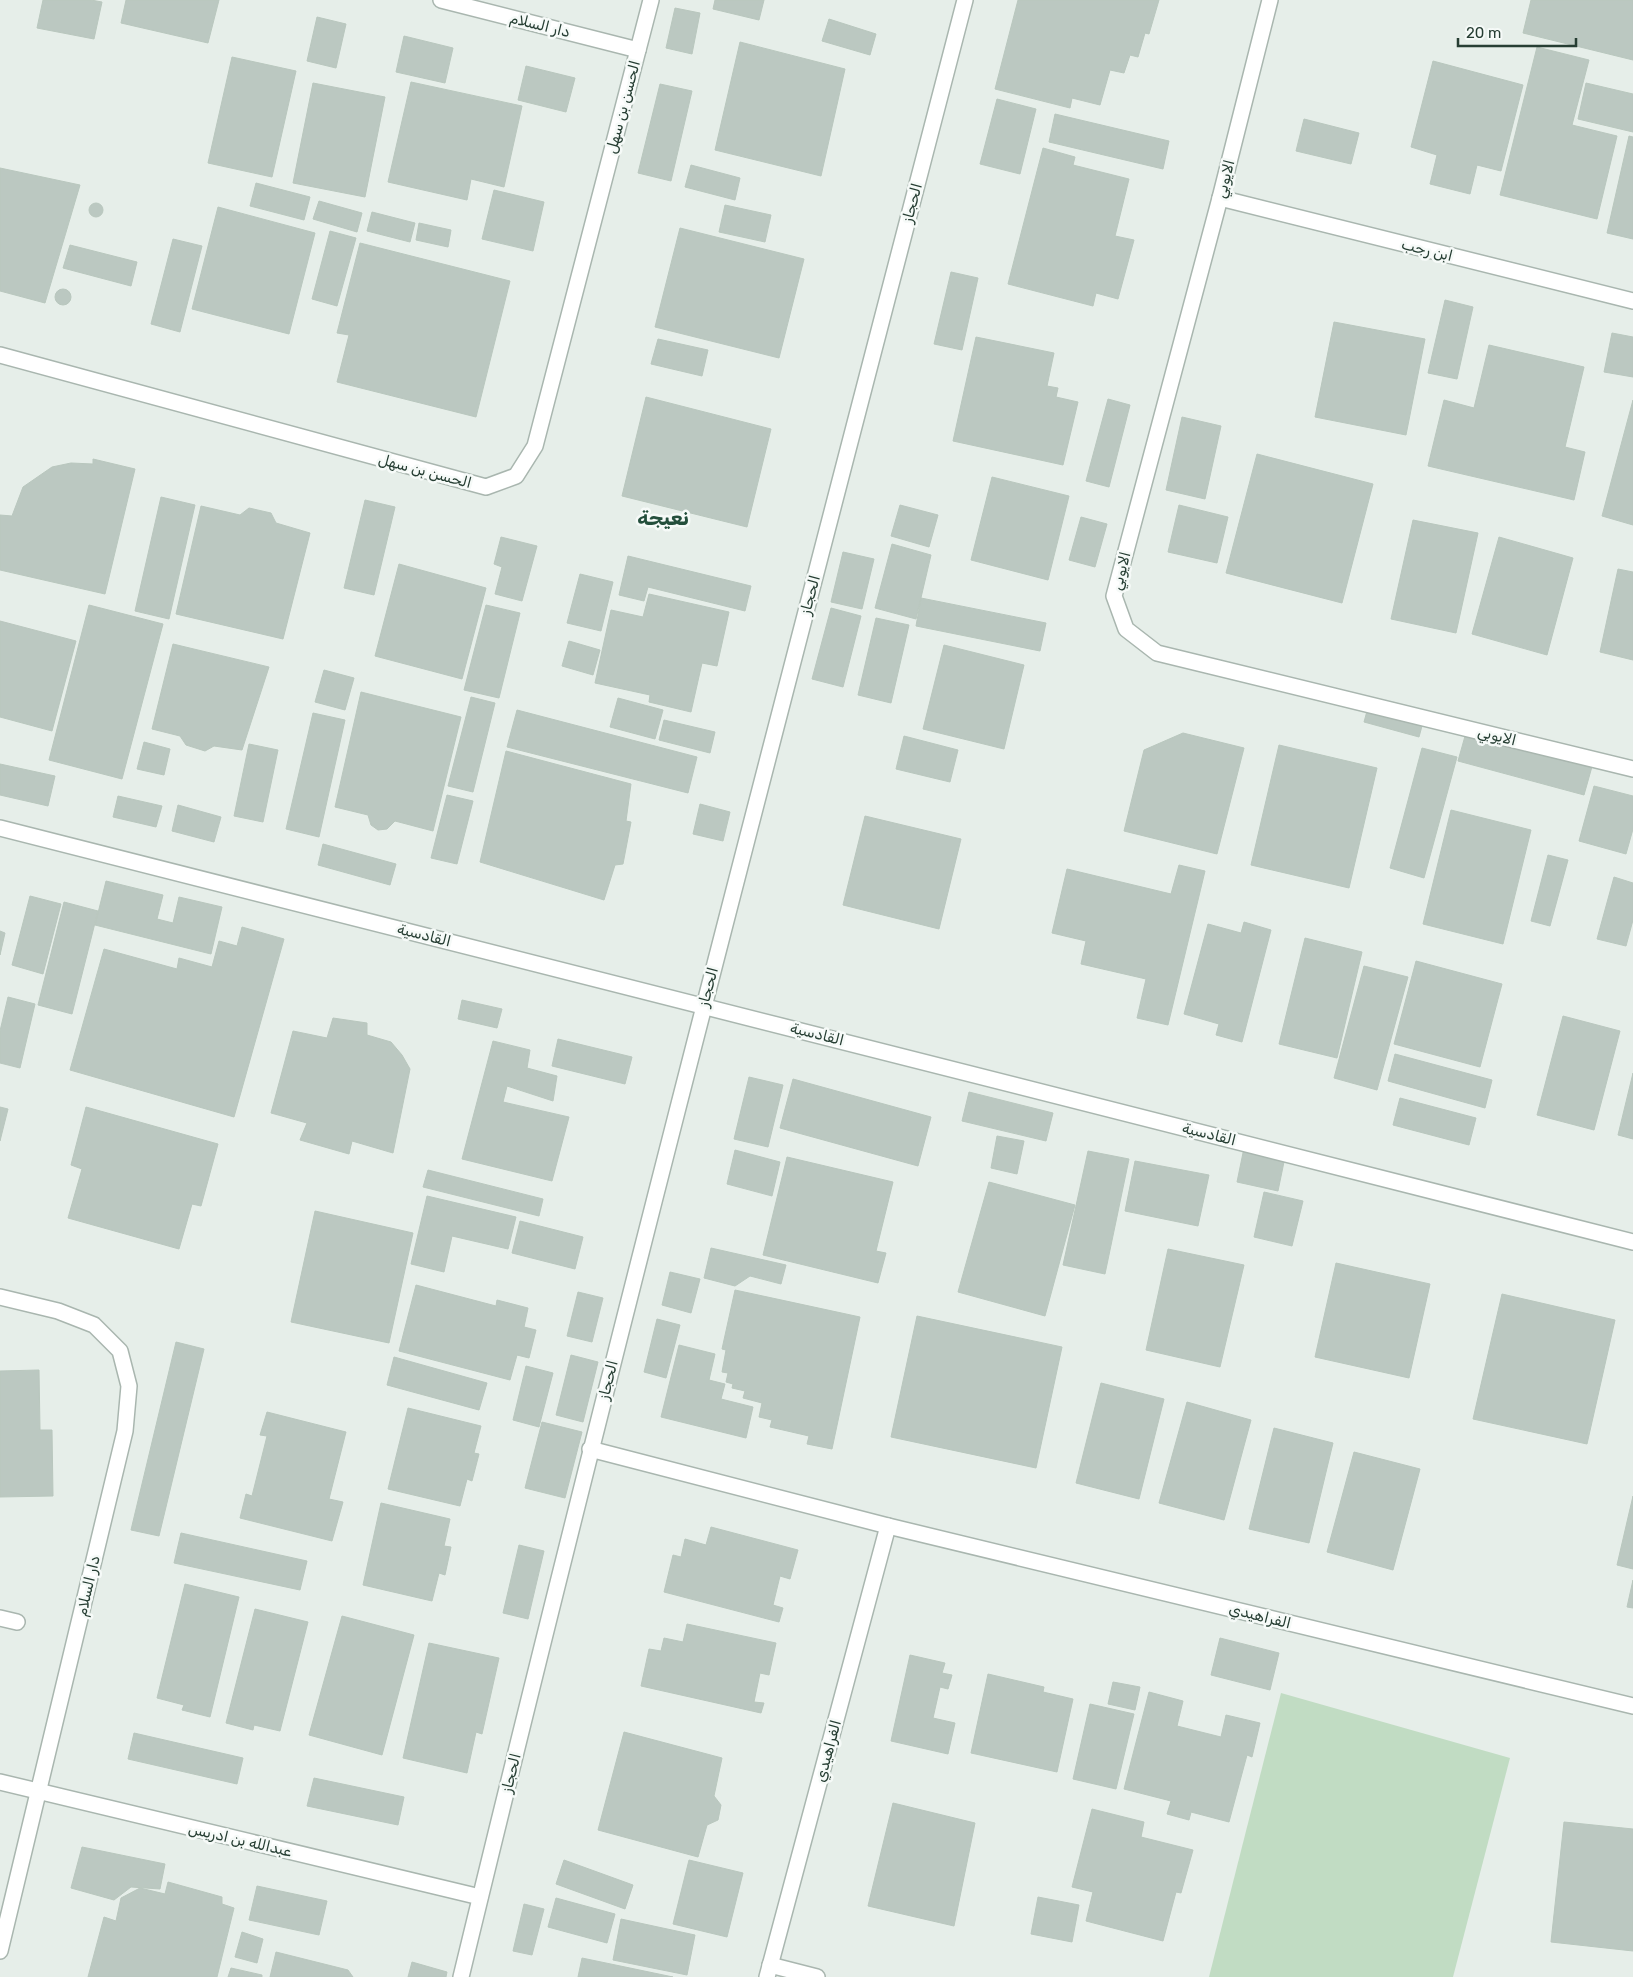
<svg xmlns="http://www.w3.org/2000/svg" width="1633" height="1977" font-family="Rubik,'Noto Naskh Arabic',sans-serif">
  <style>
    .green { fill: #c1dcc3 }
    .building { fill: #bbc8c1; stroke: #b9c7be }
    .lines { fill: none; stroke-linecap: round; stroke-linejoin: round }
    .minor-casing { stroke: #a9b6af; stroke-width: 18 }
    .minor { stroke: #fff; stroke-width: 15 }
    .labels { text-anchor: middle; stroke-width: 5; stroke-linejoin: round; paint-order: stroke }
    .street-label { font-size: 15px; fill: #263e33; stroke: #f6faf8 }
    .district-label { font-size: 20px; font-weight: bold; fill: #244f3c; stroke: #f6faf8 }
  </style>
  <rect width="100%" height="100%" fill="#e6eee9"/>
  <!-- green -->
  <polygon class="green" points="1281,1693 1510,1758 1453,1977 1209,1977"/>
  <!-- building -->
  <g class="building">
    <polygon points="43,0 91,0 102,2 94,39 37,28"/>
    <polygon points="126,0 219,0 208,43 121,23"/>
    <polygon points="715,0 764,0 759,20 713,9"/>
    <polygon points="1018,0 1159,0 1149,34 1145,33 1138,57 1130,55 1124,73 1110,70 1100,105 1072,98 1070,108 995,89"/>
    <polygon points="1531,0 1633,0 1633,60 1523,33"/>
    <polygon points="675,8 700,13 692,54 666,48"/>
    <polygon points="317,17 346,24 336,68 307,61"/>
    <polygon points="829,19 876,34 870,55 822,41"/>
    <polygon points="404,36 453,48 445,83 396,72"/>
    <polygon points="740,42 845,69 821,176 715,150"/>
    <polygon points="1537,47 1589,60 1572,125 1617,136 1597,219 1500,195"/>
    <polygon points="232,57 296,71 272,177 208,163"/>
    <polygon points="1433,61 1523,85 1501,171 1477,165 1470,194 1430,184 1437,155 1411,147"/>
    <polygon points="526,66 575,78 566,112 518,100"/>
    <polygon points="411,82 522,106 504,187 471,179 467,200 388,182"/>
    <polygon points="313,83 385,97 365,197 293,183"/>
    <polygon points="1586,83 1633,94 1633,132 1578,119"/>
    <polygon points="660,84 692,91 671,181 638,173"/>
    <polygon points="997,99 1036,109 1020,174 980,164"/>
    <polygon points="1055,114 1169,141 1163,169 1049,142"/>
    <polygon points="1304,119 1359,133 1351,164 1296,151"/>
    <polygon points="1629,136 1633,137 1633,239 1607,233"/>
    <polygon points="1043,148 1075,157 1073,165 1129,179 1115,236 1134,240 1118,299 1096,293 1093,306 1008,284"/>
    <polygon points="691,165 740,178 735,200 685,187"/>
    <polygon points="0,168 80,185 45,303 0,291"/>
    <polygon points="256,183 310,197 304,220 250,206"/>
    <polygon points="494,190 544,202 533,251 482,239"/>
    <polygon points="319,201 362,213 357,232 313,219"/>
    <circle cx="96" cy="210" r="7"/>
    <polygon points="725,205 771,215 765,242 719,232"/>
    <polygon points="218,207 315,233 289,334 192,309"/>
    <polygon points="372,212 415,223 410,242 367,231"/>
    <polygon points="419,223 451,230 448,247 416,240"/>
    <polygon points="680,228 804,259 779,358 655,327"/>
    <polygon points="330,231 356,238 337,306 312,299"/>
    <polygon points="173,239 202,246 180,332 151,324"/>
    <polygon points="360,243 510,281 476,417 337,382 349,335 337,333"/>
    <polygon points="70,245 137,262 131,286 63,268"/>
    <polygon points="951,272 978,278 962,350 934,344"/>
    <circle cx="63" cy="297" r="8"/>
    <polygon points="1445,300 1473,307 1457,379 1428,373"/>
    <polygon points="1334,322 1425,339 1406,435 1315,417"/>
    <polygon points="1612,333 1633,337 1633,377 1604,372"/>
    <polygon points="976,337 1054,353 1047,386 1058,388 1056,397 1078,402 1063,465 953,441"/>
    <polygon points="658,339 708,350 702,376 651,364"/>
    <polygon points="1489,345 1584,367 1565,447 1585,452 1574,500 1428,466 1444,400 1474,408"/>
    <polygon points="646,397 771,429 747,527 622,496"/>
    <polygon points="1108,399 1130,405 1109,487 1086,481"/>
    <polygon points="1633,400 1633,525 1602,516"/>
    <polygon points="1182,417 1221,426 1205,499 1166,490"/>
    <polygon points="1257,454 1373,484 1342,603 1226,573"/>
    <polygon points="93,459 135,469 105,594 0,570 0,515 12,516 23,487 52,467 71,463 93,464"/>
    <polygon points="992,477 1069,496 1048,580 971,560"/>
    <polygon points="161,497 195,505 169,619 135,611"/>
    <polygon points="365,500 395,507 374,595 344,588"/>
    <polygon points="900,505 938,515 929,547 891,536"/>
    <polygon points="1179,505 1228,517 1217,563 1168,552"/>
    <polygon points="201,506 240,515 249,508 271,513 276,523 310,533 283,639 176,614"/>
    <polygon points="1081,517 1107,524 1095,567 1069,560"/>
    <polygon points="1413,520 1478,533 1456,633 1391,619"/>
    <polygon points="501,537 537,546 522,601 495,594 502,567 494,564"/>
    <polygon points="1499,537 1573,558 1547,655 1472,634"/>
    <polygon points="892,544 931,555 916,619 875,608"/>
    <polygon points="843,552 874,559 862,609 831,602"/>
    <polygon points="628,556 751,586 745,611 648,587 644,601 619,595"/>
    <polygon points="399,564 486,588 462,679 375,656"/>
    <polygon points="1618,569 1633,572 1633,660 1600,652"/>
    <polygon points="580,574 613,582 601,631 567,623"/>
    <polygon points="649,594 729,612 717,666 702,663 691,712 649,702 650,695 595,683 611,610 643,617"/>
    <polygon points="921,598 1046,623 1040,651 916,626"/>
    <polygon points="89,605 163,624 122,779 49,760"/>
    <polygon points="486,605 520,613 499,698 464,690"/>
    <polygon points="831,608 861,616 843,687 812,679"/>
    <polygon points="876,618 909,625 891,703 858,695"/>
    <polygon points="0,621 76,641 52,731 0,717"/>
    <polygon points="569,641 600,650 593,675 562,666"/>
    <polygon points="173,644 269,667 242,750 214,746 205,751 186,745 180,736 152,729"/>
    <polygon points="944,645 1024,665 1004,749 923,729"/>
    <polygon points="324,670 354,678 345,710 315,702"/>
    <polygon points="361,692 461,717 433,831 395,821 387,829 378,830 371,825 368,815 335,807"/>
    <polygon points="471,697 495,703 473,792 448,786"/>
    <polygon points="618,698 663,710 655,739 610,727"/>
    <polygon points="1370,700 1425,715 1419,737 1364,722"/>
    <polygon points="517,710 697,757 688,793 507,747"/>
    <polygon points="313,713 345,720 319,837 286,829"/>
    <polygon points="664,720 715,732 710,753 659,740"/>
    <polygon points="1467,729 1593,763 1584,795 1458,761"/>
    <polygon points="1183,733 1244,748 1217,854 1124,831 1144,750"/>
    <polygon points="904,736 958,750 950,782 896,769"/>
    <polygon points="144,742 170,749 164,775 137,769"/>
    <polygon points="249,744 278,750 263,822 234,816"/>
    <polygon points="1279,745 1377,768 1349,888 1251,865"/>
    <polygon points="1422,748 1457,757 1424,878 1390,868"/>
    <polygon points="506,751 631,784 626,821 631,822 623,864 615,865 604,900 480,862"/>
    <polygon points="0,764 55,776 48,806 0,795"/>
    <polygon points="1594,786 1633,796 1633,829 1626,854 1579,841"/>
    <polygon points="447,795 473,801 457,864 431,858"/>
    <polygon points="118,796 162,806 156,827 113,817"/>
    <polygon points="700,804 730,812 723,841 693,834"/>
    <polygon points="178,805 221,817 214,842 172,831"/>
    <polygon points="1451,810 1531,830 1503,944 1423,924"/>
    <polygon points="865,816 961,839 939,929 843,905"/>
    <polygon points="323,844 396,864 390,885 318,865"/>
    <polygon points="1548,855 1568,860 1550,926 1531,921"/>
    <polygon points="1179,865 1205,871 1168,1025 1137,1018 1146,979 1081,964 1086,941 1052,933 1067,869 1171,894"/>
    <polygon points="1614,877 1633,883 1633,920 1626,946 1597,939"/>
    <polygon points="106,881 163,895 157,919 173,923 179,897 222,907 211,954 95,925"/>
    <polygon points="30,896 61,904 43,974 12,965"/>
    <polygon points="64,902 98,911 72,1014 38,1005"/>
    <polygon points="1244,922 1271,930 1242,1042 1216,1035 1219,1024 1184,1014 1208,924 1241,933"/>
    <polygon points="242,927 284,939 234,1117 70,1070 104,949 177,969 179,958 212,967 219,941 237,946"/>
    <polygon points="0,931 5,933 0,955"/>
    <polygon points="1305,938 1362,952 1337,1058 1279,1044"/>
    <polygon points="1416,961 1502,984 1480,1067 1394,1044"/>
    <polygon points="1364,966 1408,977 1377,1090 1334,1078"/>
    <polygon points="8,997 35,1004 20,1068 0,1063 0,1031"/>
    <polygon points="462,1000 502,1009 497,1028 458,1019"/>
    <polygon points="1563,1016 1620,1031 1594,1130 1537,1115"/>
    <polygon points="333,1018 367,1023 367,1035 391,1042 402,1055 410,1069 393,1153 352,1141 349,1154 300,1140 307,1123 271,1113 293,1031 327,1038"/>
    <polygon points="558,1039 632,1057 625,1084 552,1066"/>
    <polygon points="493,1041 530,1050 527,1068 557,1076 553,1101 507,1086 503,1102 569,1117 552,1181 462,1159"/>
    <polygon points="1395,1054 1492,1080 1485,1108 1388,1081"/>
    <polygon points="1633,1073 1633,1139 1618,1135"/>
    <polygon points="749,1077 783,1085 768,1147 734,1139"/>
    <polygon points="793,1079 931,1117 918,1166 780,1128"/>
    <polygon points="969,1092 1053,1113 1046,1141 962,1121"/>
    <polygon points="1400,1098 1476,1118 1469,1145 1393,1125"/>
    <polygon points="0,1107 8,1109 0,1141"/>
    <polygon points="86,1107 218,1144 201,1206 192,1204 179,1249 68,1218 82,1169 71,1165"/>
    <polygon points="997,1136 1024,1141 1017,1174 991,1168"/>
    <polygon points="1244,1148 1285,1157 1278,1191 1237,1182"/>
    <polygon points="735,1150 780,1162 772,1196 727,1184"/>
    <polygon points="1088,1151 1129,1159 1105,1274 1063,1265"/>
    <polygon points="787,1157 893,1182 876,1251 886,1253 878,1283 763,1255"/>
    <polygon points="1135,1161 1209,1175 1198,1226 1125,1211"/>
    <polygon points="428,1170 543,1199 539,1216 423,1187"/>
    <polygon points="989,1182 1075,1205 1045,1316 958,1292"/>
    <polygon points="1264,1192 1303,1201 1292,1246 1254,1237"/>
    <polygon points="427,1196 516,1217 508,1249 452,1236 444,1272 411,1264"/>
    <polygon points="315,1211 413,1233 389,1343 291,1322"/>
    <polygon points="520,1221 583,1237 575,1269 512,1253"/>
    <polygon points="711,1248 786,1265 781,1284 750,1276 735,1286 704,1278"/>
    <polygon points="1168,1249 1244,1265 1220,1367 1146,1350"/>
    <polygon points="1336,1263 1430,1284 1409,1378 1315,1357"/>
    <polygon points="670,1272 700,1279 691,1313 662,1305"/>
    <polygon points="416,1285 496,1306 497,1300 528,1308 524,1327 536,1330 529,1358 517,1355 510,1380 399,1351"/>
    <polygon points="735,1290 860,1317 832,1449 807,1444 809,1436 770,1427 772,1420 759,1417 762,1403 743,1398 745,1391 732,1388 733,1384 726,1382 728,1373 722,1372 726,1350 722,1349"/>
    <polygon points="578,1292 603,1298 592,1342 567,1336"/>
    <polygon points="1502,1294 1615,1320 1587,1444 1473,1419"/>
    <polygon points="917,1316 1062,1347 1036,1468 891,1437"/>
    <polygon points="657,1319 680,1325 666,1378 644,1372"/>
    <polygon points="176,1342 204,1349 159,1536 131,1530"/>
    <polygon points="679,1345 715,1354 709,1380 725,1384 721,1399 753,1407 746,1438 661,1417"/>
    <polygon points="571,1355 598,1362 583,1422 556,1415"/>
    <polygon points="394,1357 487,1383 479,1410 387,1385"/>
    <polygon points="526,1366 553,1373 539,1427 513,1420"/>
    <polygon points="39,1370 40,1430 52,1430 53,1496 0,1497 0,1371"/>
    <polygon points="1101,1383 1164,1399 1139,1499 1076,1483"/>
    <polygon points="1187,1402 1251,1420 1224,1520 1159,1503"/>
    <polygon points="408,1408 481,1426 474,1453 479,1454 472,1481 467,1479 460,1506 388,1489"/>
    <polygon points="267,1412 346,1432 329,1499 343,1502 332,1541 240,1518 246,1494 252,1496 267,1436 260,1435"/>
    <polygon points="542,1422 582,1432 565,1498 525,1488"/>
    <polygon points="1274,1428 1333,1443 1309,1543 1249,1529"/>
    <polygon points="1354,1452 1420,1469 1393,1570 1327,1552"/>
    <polygon points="1633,1496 1633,1569 1617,1565"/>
    <polygon points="381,1503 450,1519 444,1546 451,1547 445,1575 439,1573 432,1601 363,1585"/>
    <polygon points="711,1527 798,1550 790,1579 780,1576 773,1605 783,1608 779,1622 664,1592 673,1555 681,1557 685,1539 706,1545"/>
    <polygon points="181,1533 307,1561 300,1590 174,1563"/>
    <polygon points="519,1545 544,1551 528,1619 503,1613"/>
    <polygon points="1633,1580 1633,1608 1627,1607"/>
    <polygon points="185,1584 239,1597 210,1717 182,1710 184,1705 157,1698"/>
    <polygon points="255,1609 308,1622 280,1731 254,1725 253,1730 226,1723"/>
    <polygon points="342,1616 414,1635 382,1755 309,1735"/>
    <polygon points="687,1624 776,1643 769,1675 760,1673 754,1702 764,1703 761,1713 641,1686 649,1649 661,1651 664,1638 683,1642"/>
    <polygon points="1220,1638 1279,1653 1270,1690 1211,1675"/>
    <polygon points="429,1643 499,1658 482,1734 476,1732 467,1773 403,1758"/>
    <polygon points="910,1655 945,1663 942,1673 952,1675 948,1689 940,1687 933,1718 955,1723 948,1754 891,1741"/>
    <polygon points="988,1674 1044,1687 1043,1692 1073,1699 1057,1772 971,1753"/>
    <polygon points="1113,1682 1140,1687 1135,1710 1108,1704"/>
    <polygon points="1149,1692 1183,1701 1177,1726 1221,1737 1226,1715 1260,1723 1252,1757 1247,1755 1229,1822 1191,1812 1189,1820 1167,1814 1171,1801 1124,1789"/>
    <polygon points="1090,1704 1134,1714 1116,1789 1073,1779"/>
    <polygon points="624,1732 722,1758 714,1796 721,1805 718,1820 707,1825 698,1857 598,1830"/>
    <polygon points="134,1733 243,1758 237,1784 128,1759"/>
    <polygon points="314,1778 404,1797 398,1825 307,1806"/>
    <polygon points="893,1803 975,1823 954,1926 868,1906"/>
    <polygon points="1092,1809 1144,1822 1141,1837 1193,1850 1181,1893 1176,1892 1163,1941 1086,1921 1093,1892 1072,1887"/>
    <polygon points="1564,1822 1633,1829 1633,1951 1551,1942"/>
    <polygon points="82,1847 165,1864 160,1889 131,1887 114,1900 71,1888"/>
    <polygon points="564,1860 633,1885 625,1909 556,1884"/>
    <polygon points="689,1860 743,1873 727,1937 673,1924"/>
    <polygon points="168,1882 222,1897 222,1904 234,1908 217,1977 88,1977 104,1917 116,1921 121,1898 140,1888 165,1894"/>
    <polygon points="257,1886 327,1901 319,1935 249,1920"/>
    <polygon points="1038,1897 1079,1905 1072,1942 1031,1934"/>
    <polygon points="556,1898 615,1914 607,1943 548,1927"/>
    <polygon points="524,1904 544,1909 532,1955 513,1951"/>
    <polygon points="621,1919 695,1935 687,1975 613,1960"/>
    <polygon points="242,1932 263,1939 257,1963 235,1957"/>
    <polygon points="276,1952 348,1970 353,1977 270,1977"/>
    <polygon points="582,1958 673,1977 578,1977"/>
    <polygon points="412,1962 447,1972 446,1977 408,1977"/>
    <polygon points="231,1968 262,1975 262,1977 228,1977"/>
  </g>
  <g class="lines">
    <!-- minor casing -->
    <g class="minor-casing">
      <g id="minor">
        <polyline points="441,0 638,50"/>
        <polyline points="1270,0 1220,198 1114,596 1126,629 1157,653 1633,769"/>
        <polyline points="1220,198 1633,301"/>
        <polyline points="0,355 486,487 516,476 535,446 651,0"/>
        <polyline points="0,828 1633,1242"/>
        <polyline points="0,1297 58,1311 94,1325 120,1351 129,1386 125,1431 0,1951"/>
        <polyline points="590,1449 888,1526 1633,1706"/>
        <polyline points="0,1618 17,1622"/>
        <polyline points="0,1782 480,1897"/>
        <polyline points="770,1965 817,1977"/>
        <path d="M461,1977C621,1316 794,658 965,0"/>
        <polyline points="767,1977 888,1526"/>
      </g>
    </g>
    <!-- minor -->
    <use href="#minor" class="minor"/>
  </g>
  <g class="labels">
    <!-- street labels -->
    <g class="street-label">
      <text transform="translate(540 25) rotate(14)" y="5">دار السلام</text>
      <text transform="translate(623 107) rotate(-75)" y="5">الحسن بن سهل</text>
      <text transform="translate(1225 179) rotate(-76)" y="5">الايوبي</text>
      <text transform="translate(912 203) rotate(-75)" y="5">الحجاز</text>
      <text transform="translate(1427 250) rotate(14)" y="5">ابن رجب</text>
      <text transform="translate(425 471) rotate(15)" y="5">الحسن بن سهل</text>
      <text transform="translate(1121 571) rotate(-76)" y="5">الايوبي</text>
      <text transform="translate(810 595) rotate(-75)" y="5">الحجاز</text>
      <text transform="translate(1497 736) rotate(14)" y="5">الايوبي</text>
      <text transform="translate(424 935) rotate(14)" y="5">القادسية</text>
      <text transform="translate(708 987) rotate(-75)" y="5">الحجاز</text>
      <text transform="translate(817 1034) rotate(14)" y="5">القادسية</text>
      <text transform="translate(1209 1134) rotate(14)" y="5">القادسية</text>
      <text transform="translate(608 1380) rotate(-76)" y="5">الحجاز</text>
      <text transform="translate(88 1586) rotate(-77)" y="5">دار السلام</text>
      <text transform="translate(1260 1616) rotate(14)" y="5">الفراهيدي</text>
      <text transform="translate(828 1751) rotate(-75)" y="5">الفراهيدي</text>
      <text transform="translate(511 1773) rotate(-76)" y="5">الحجاز</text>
      <text transform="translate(240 1840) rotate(13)" y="5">عبدالله بن ادريس</text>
    </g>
    <!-- district labels -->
    <g class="district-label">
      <text x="663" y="525">نعيجة</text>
    </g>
  </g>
  <!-- scale -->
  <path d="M1458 38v8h118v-8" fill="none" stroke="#263e33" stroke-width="2.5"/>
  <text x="1466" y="38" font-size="15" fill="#263e33" stroke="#f6faf8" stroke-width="4" paint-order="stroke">20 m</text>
</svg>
